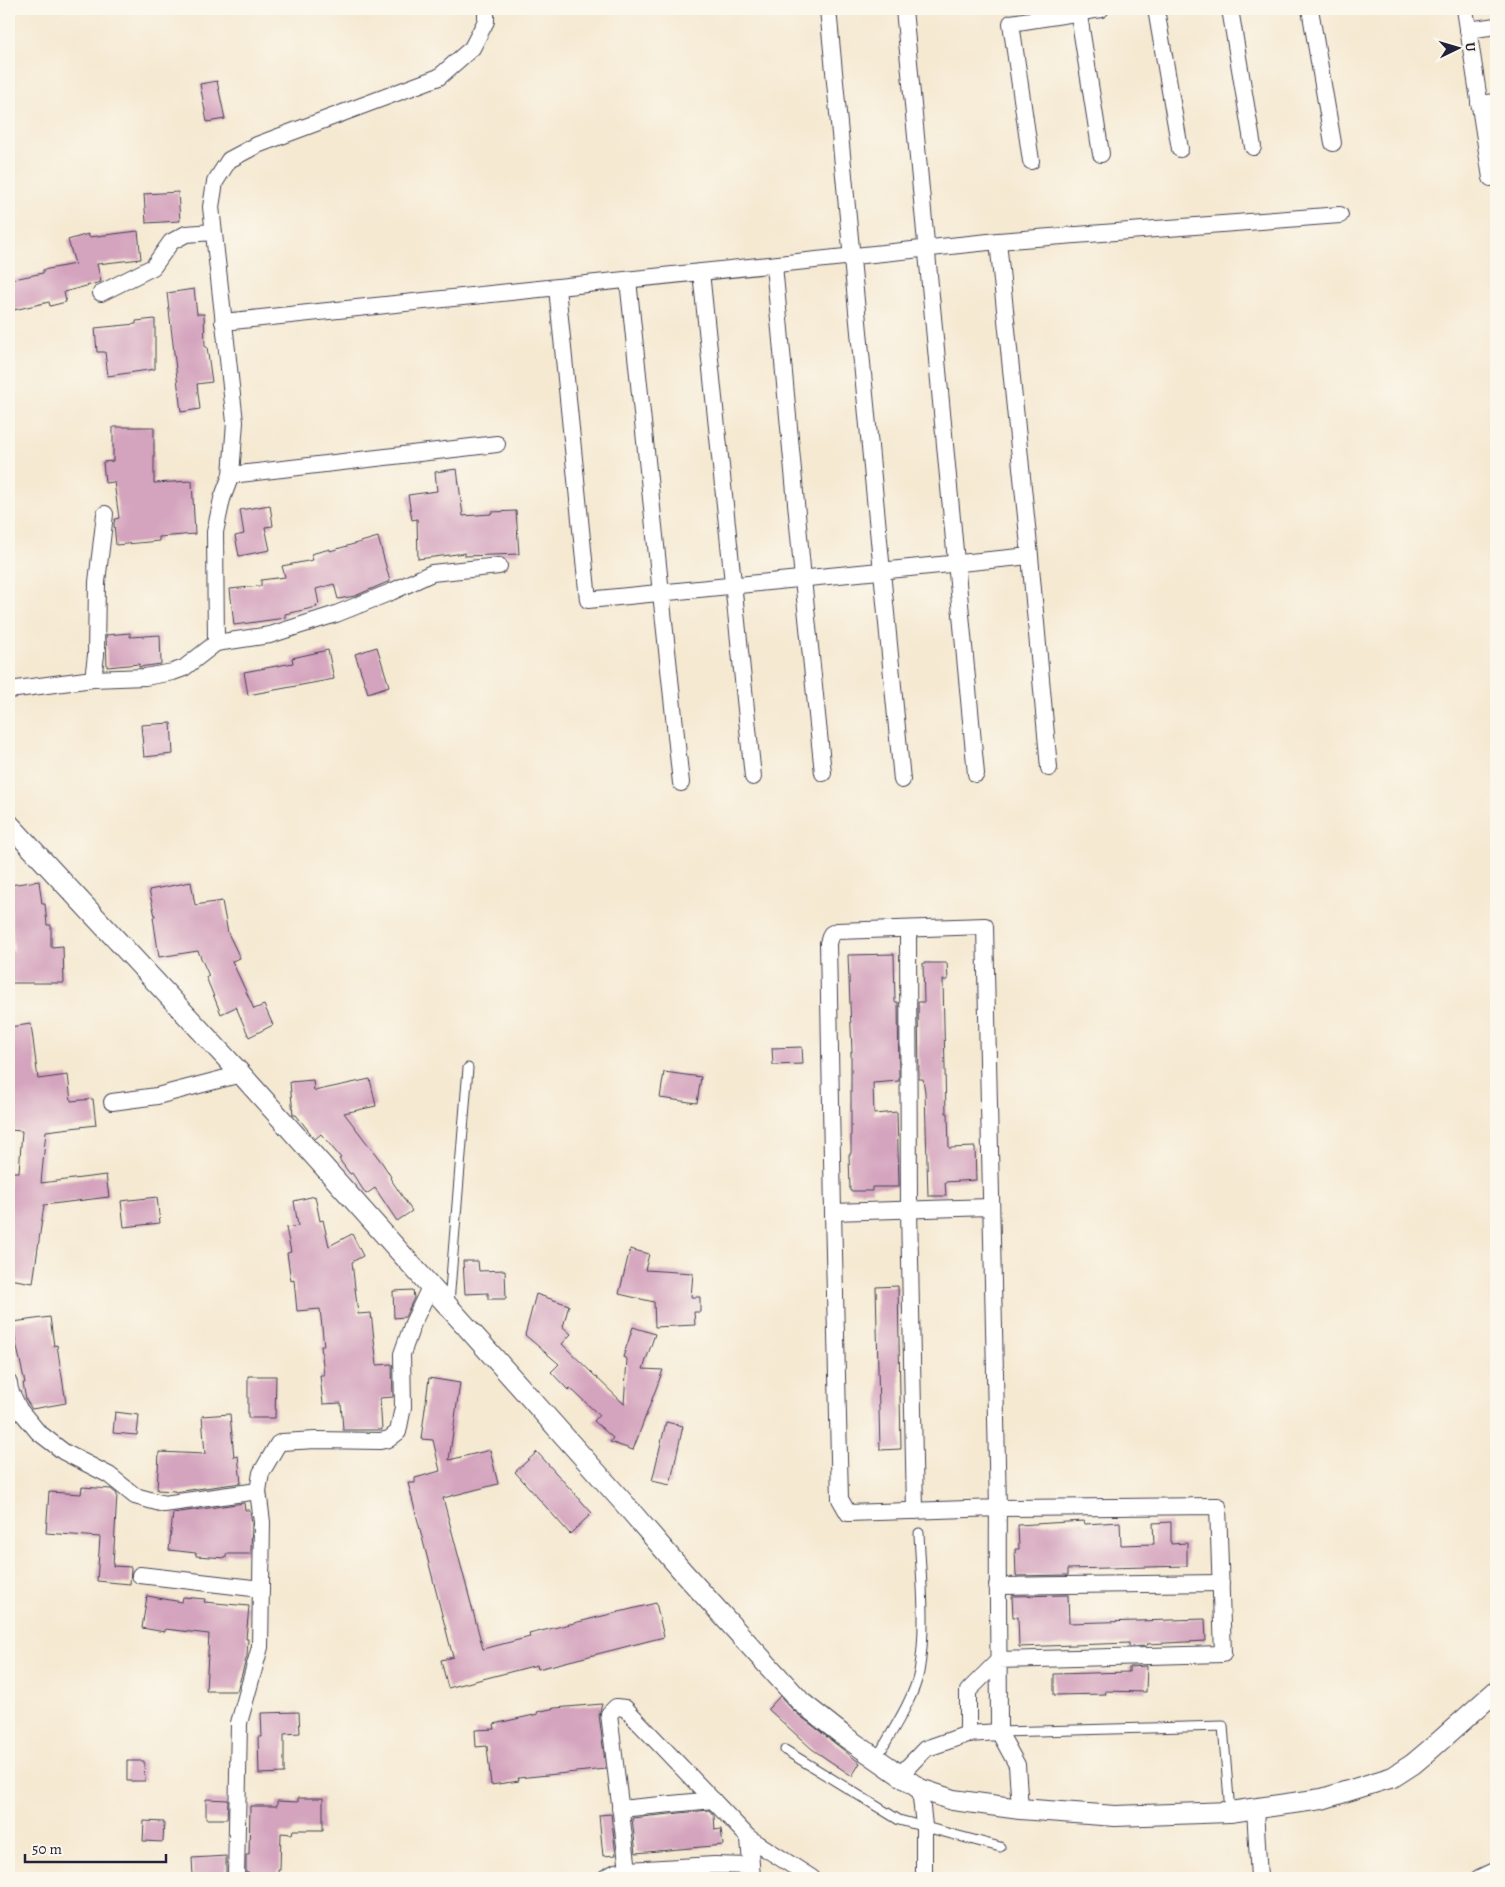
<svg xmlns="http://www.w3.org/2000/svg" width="1505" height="1887" font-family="Alegreya,serif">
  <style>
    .building { fill: #d4a3bd }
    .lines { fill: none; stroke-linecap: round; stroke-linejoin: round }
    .service-casing { stroke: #424052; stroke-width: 11 }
    .minor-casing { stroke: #424052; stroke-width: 18 }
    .tertiary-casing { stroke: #424052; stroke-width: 22 }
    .service { stroke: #fff; stroke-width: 9 }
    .minor { stroke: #fff; stroke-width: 16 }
    .tertiary { stroke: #fff; stroke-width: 20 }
  </style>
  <rect width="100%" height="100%" fill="#fbf7ec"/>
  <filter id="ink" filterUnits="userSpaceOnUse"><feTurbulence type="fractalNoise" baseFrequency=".02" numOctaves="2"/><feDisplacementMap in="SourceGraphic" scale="10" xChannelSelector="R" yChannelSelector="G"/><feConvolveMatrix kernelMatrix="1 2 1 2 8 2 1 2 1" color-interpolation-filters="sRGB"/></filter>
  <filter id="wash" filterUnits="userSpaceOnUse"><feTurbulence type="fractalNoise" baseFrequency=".0096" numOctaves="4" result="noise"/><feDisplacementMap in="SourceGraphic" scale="20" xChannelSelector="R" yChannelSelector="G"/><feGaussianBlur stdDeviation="1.12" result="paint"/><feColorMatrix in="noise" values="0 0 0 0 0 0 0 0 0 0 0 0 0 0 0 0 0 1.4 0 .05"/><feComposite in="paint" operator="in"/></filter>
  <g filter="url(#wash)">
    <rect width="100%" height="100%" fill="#f5e9d2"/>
    <g id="blocks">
      <!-- building -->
      <g class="building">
        <polygon points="217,81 225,119 207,122 200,84"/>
        <polygon points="178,192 180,221 146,223 144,194"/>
        <polygon points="138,231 141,259 97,264 101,282 64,292 66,302 50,306 49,302 14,310 9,280 43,273 43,270 75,264 68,240 88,234 89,237"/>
        <polygon points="194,289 197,314 204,314 205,347 207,347 212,382 197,384 200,409 181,412 167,293"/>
        <polygon points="155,319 155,369 108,376 105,352 97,352 95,328 136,324 136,321"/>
        <polygon points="113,427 154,427 154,483 192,481 195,534 159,537 159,541 116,545 114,524 115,519 119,518 114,482 105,483 103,462 113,461"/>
        <polygon points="457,469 463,516 491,514 491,512 516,511 519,554 465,556 465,553 418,559 417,519 412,520 408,495 437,491 435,472"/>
        <polygon points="270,505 273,526 265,527 270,550 239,556 235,536 244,534 240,510"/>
        <polygon points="378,537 390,581 355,596 338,599 334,584 316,589 319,604 316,605 317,607 285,614 285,618 234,625 230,589 261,586 261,580 285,577 282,566 313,560 311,554 330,549 330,551"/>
        <polygon points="130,633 130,637 160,635 161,664 139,667 139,664 107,667 106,635"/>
        <polygon points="377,647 389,686 368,693 355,654"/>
        <polygon points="328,650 334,679 248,695 244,672 293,663 292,658"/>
        <polygon points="171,723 173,754 144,757 141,725"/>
        <polygon points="39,881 42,904 45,904 47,925 51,925 51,947 63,946 64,983 9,983 9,950 14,951 9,885"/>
        <polygon points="191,882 195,905 222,901 228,933 240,958 232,961 254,1009 264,1005 273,1025 249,1037 236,1007 221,1014 206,977 209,976 198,951 159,957 153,917 155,916 149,890"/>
        <polygon points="894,954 895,1002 898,1002 899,1081 873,1083 874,1114 897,1112 899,1187 872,1187 872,1191 850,1191 849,1154 851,1154 851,1052 852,1052 848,955"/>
        <polygon points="923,963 947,963 948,980 943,980 946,1113 948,1113 949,1148 975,1147 976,1180 945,1182 946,1196 928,1196 925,1092 923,1079 919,1079 918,1002 924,1002"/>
        <polygon points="31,1024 38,1079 68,1075 71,1101 93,1099 96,1125 46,1131 41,1183 106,1175 109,1197 44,1205 33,1283 9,1279 9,1172 19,1172 22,1131 9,1130 9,1027"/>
        <polygon points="802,1047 803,1064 773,1065 772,1048"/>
        <polygon points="664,1072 701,1077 697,1103 660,1098"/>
        <polygon points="370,1079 376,1106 344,1113 383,1164 391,1177 390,1178 412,1211 397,1221 375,1188 366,1194 352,1173 350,1174 339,1159 341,1158 321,1134 315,1139 296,1115 293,1115 290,1082 313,1080 314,1091"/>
        <polygon points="315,1196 320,1221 323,1220 329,1246 352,1234 363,1256 352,1262 358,1314 371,1313 377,1365 392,1364 393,1397 380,1398 382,1430 343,1430 341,1403 323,1404 320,1375 324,1375 321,1346 324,1346 320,1309 297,1311 294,1280 291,1281 287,1253 291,1252 286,1228 298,1226 294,1201"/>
        <polygon points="157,1197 160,1223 124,1227 121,1201"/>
        <polygon points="630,1249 649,1254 645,1270 693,1273 691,1297 700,1297 700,1312 694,1312 695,1325 655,1327 654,1302 619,1294"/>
        <polygon points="463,1261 478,1261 479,1271 505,1270 506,1299 488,1299 488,1293 465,1294"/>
        <polygon points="898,1286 901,1449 880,1450 876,1287"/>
        <polygon points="413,1290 414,1298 405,1317 394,1318 393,1291"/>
        <polygon points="536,1294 569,1305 563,1327 571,1334 562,1344 624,1404 627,1359 623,1357 633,1327 655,1334 643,1369 663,1370 633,1450 610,1442 613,1438 594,1421 599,1415 570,1388 568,1390 551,1372 559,1364 525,1335"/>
        <polygon points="50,1317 54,1346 57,1345 66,1403 32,1409 26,1400 23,1383 25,1383 16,1343 13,1322"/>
        <polygon points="248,1376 276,1376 275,1418 248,1418"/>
        <polygon points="429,1378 460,1383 449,1460 490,1450 498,1484 443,1498 483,1649 530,1637 529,1634 656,1603 664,1637 538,1669 537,1665 448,1688 441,1660 453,1657 408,1483 415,1483 415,1478 440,1471 433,1440 421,1439"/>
        <polygon points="115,1412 139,1415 137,1435 113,1433"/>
        <polygon points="230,1414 234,1457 238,1456 241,1483 175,1492 175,1491 157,1490 159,1452 205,1454 202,1416"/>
        <polygon points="666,1422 683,1426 670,1485 652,1481"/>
        <polygon points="537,1452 592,1513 570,1534 515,1472"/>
        <polygon points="82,1487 111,1489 117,1494 113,1566 131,1567 130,1584 97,1581 100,1537 46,1533 49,1492 81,1494"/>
        <polygon points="244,1503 245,1510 250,1510 252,1523 251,1554 226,1554 226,1558 196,1556 196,1553 169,1550 173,1513"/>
        <polygon points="1084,1521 1085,1524 1120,1522 1121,1545 1154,1544 1153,1523 1171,1522 1171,1544 1187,1543 1187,1566 1068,1569 1068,1575 1016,1576 1015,1549 1019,1549 1018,1525"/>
        <polygon points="1068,1595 1069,1623 1205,1619 1206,1641 1147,1644 1147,1646 1129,1647 1129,1643 1019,1647 1018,1617 1013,1617 1012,1596"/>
        <polygon points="147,1596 182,1602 183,1597 205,1599 204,1602 249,1606 246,1639 248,1639 247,1656 237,1691 206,1691 209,1634 165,1629 165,1632 142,1628"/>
        <polygon points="1147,1666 1146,1692 1105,1691 1106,1694 1054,1695 1054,1674 1129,1672 1129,1667"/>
        <polygon points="780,1696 794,1711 860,1763 852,1776 812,1749 768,1709"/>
        <polygon points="602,1704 599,1715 606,1769 518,1778 519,1781 491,1785 487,1746 476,1747 475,1730 495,1729 494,1724 538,1714 537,1712 555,1708"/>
        <polygon points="299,1712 300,1733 284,1734 284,1773 259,1774 258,1737 262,1737 261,1713"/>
        <polygon points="127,1761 144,1761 145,1781 127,1781"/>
        <polygon points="298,1798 323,1798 323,1830 293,1830 292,1834 281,1833 280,1870 278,1870 278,1878 249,1878 249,1873 246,1873 246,1855 249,1855 250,1806 277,1806 277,1801 298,1802"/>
        <polygon points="206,1799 228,1800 227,1819 206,1819"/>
        <polygon points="709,1810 714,1816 715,1830 721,1829 723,1845 636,1853 632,1818"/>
        <polygon points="611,1814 616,1855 603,1856 599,1815"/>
        <polygon points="144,1821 164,1822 163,1842 143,1841"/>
        <polygon points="226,1856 226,1874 193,1876 192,1858"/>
      </g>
    </g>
  </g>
  <g filter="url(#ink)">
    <use href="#blocks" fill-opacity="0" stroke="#424052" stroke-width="1"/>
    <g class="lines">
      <!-- service casing -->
      <g class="service-casing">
        <g id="service">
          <polyline points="449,1303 468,1068"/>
          <polyline points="999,1732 1223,1726 1230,1812"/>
          <polyline points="785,1750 899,1820 1000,1847"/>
          <path d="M877,1758C890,1734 914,1699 919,1672C927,1627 921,1579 919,1533"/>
        </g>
      </g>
      <!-- minor casing -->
      <g class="minor-casing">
        <g id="minor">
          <polyline points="828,9 902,780"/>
          <polyline points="904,9 976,774"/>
          <polyline points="1078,9 1101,154"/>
          <polyline points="1156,9 1180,149"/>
          <polyline points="1230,9 1253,147"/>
          <polyline points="1310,9 1333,143"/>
          <polyline points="1465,9 1491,178 1496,177"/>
          <polyline points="1468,30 1496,26"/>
          <polyline points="1479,104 1496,102"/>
          <polyline points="1031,161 1011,23 1101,9"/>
          <polyline points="998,241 1030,556 1049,768"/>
          <polyline points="774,265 803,579 823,773"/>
          <polyline points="701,272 753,777"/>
          <polyline points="628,280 681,783"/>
          <polyline points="557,288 588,600 1030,556"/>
          <polyline points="101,293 153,267 171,242 186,234 213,232"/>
          <polyline points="223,322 998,241 1340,215"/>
          <polyline points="231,475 497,444"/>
          <polyline points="216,643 215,532 222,499 231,475 235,422 211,207 215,182 229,160 257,145 439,77 472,48 486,21 486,9"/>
          <polyline points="93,679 96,655 97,582 105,514"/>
          <polyline points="9,690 93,679 145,677 173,672 184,668 216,643 270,635 336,614 391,592 432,573 499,566"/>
          <polyline points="908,929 909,1209 915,1511"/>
          <polyline points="112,1102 157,1096 241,1074"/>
          <polyline points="833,1212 990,1207"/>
          <polyline points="9,1383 10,1390 19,1409 38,1432 64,1452 109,1475 135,1496 164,1504 258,1491"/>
          <polyline points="140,1575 261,1589"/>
          <polyline points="997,1586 1221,1583"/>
          <path d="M968,1734V1691L999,1660L1223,1654L1218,1506L998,1508L848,1513L840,1499L833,1212L828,943L831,934L837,931L985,926L998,1508C997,1583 999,1658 999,1732"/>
          <polyline points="900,1775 925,1749 968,1734 999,1732 1017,1765 1020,1809"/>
          <polyline points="920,1789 924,1826 924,1878"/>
          <polyline points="620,1809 713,1800"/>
          <polyline points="1255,1809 1259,1878"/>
          <polyline points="749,1838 752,1878"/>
          <polyline points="628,1870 609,1714 616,1707 625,1708 749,1838 812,1878"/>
          <polyline points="236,1878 239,1723 260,1647 262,1522 258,1491 261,1473 278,1444 282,1442 316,1440 380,1441 389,1439 398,1432 403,1407 402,1354 413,1323 431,1285"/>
          <polyline points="605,1878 616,1872 628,1870 714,1865 751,1866"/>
          <polyline points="1479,1878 1496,1870"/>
        </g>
      </g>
      <!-- tertiary casing -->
      <g class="tertiary-casing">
        <polyline id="tertiary" points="9,824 241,1074 623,1502 684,1573 801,1702 844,1736 920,1789 953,1800 1020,1809 1115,1816 1230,1812 1322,1799 1393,1777 1413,1764 1432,1748 1496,1691"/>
      </g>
      <!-- service -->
      <use href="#service" class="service"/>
      <!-- minor -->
      <use href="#minor" class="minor"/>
      <!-- tertiary -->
      <use href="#tertiary" class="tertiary"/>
    </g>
  </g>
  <!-- margin -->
  <rect width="1505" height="1887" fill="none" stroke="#fbf7ec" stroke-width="30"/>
  <!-- north arrow -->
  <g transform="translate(1458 48) rotate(85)" stroke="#fbf7ec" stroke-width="4" paint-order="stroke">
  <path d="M0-4L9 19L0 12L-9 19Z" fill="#22223b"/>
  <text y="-8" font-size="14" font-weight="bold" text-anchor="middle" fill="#22223b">U</text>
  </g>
  <!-- scale -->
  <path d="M25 1854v8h141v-8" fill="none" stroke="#22223b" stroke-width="2.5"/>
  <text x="32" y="1854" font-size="15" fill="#22223b" stroke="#fbf7ec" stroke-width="4" paint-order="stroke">50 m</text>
</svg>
